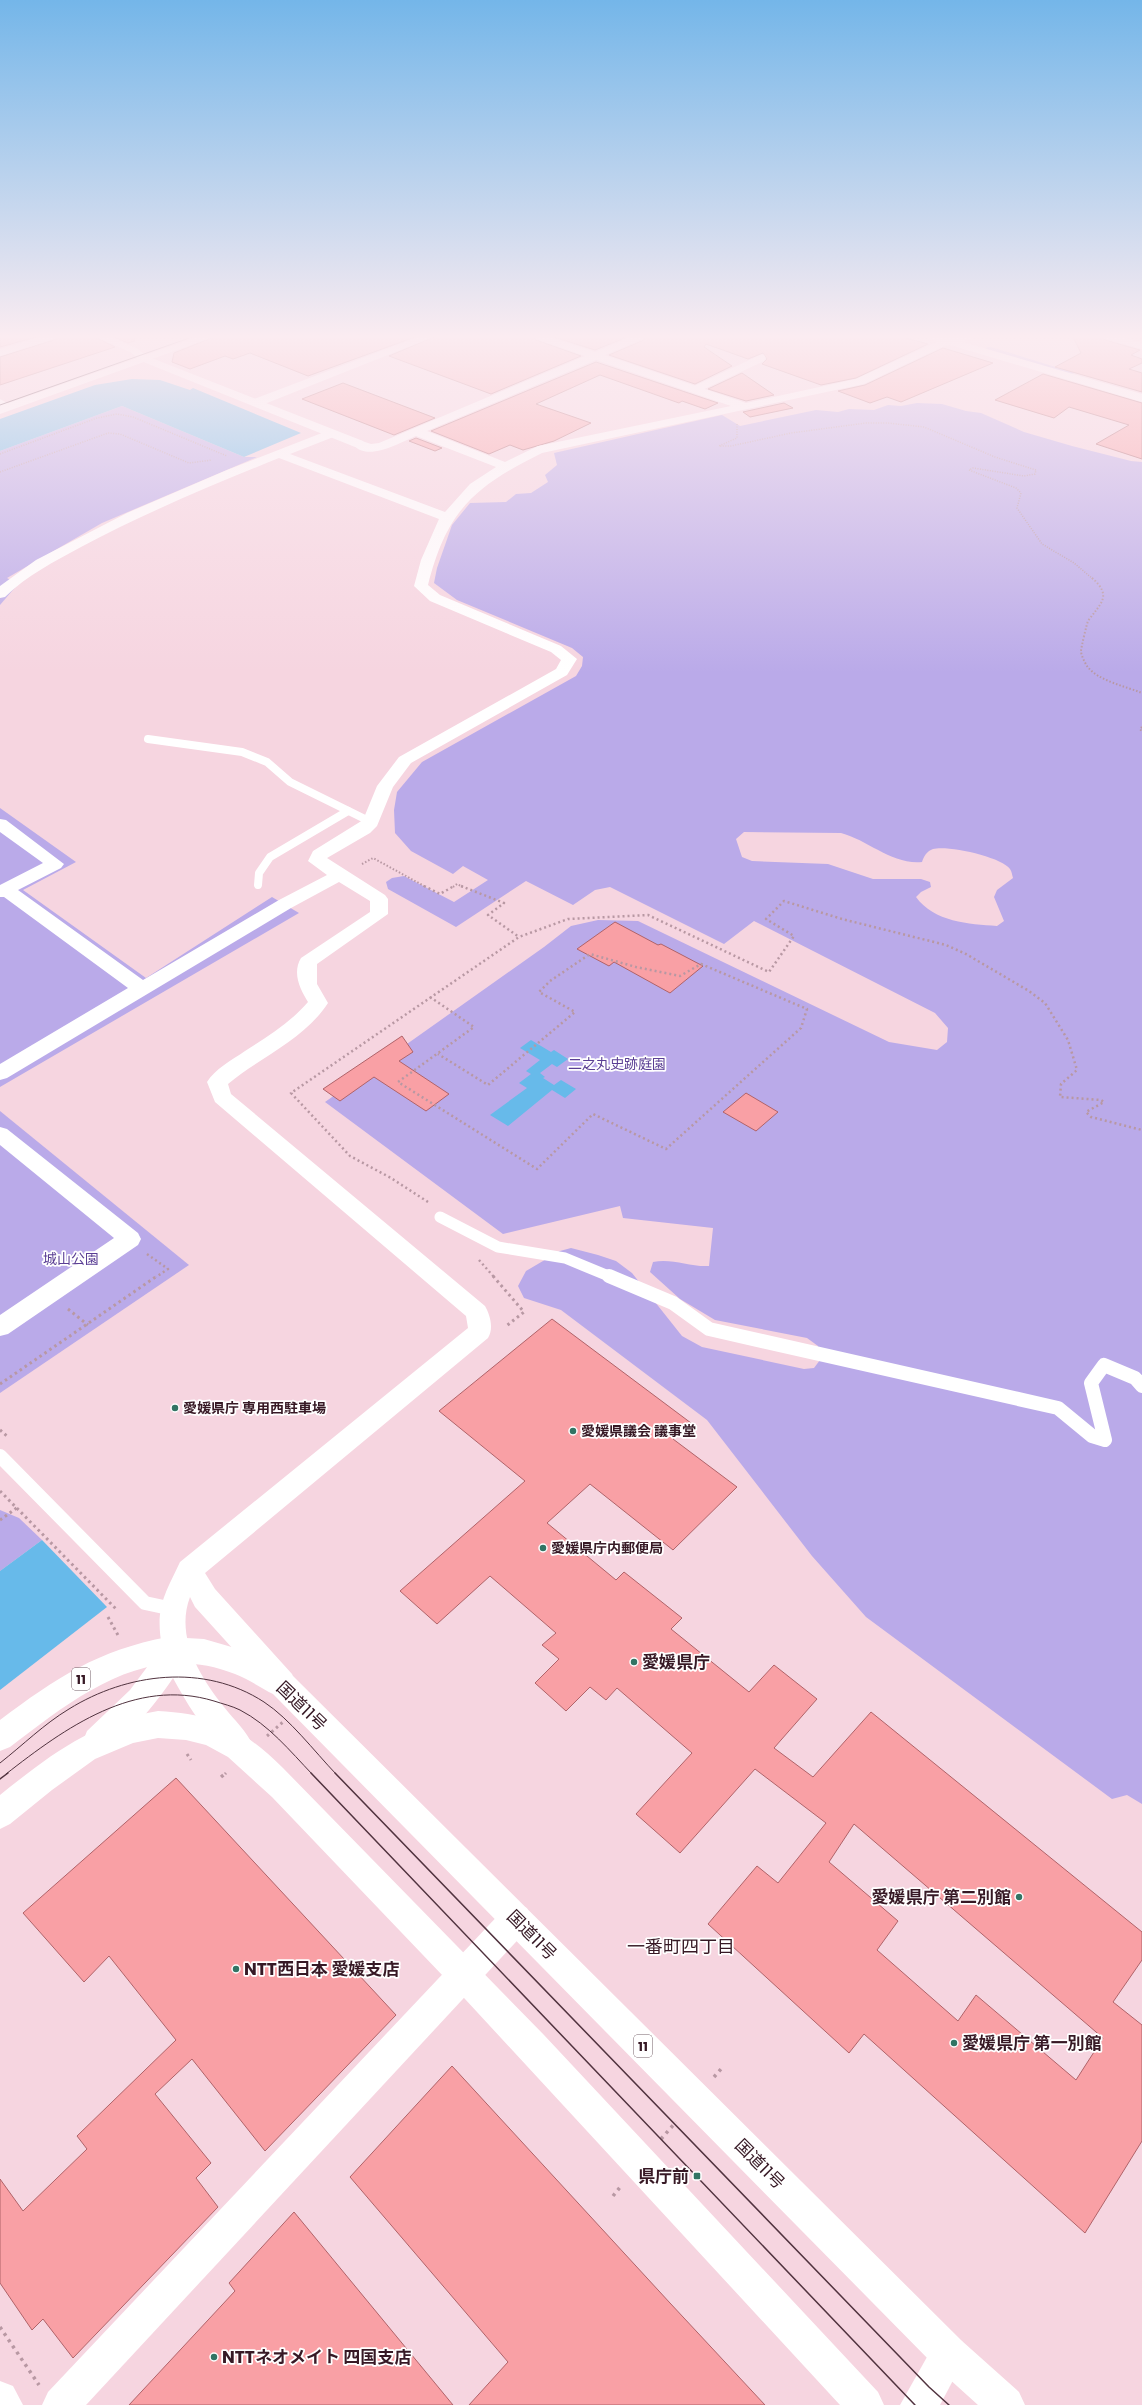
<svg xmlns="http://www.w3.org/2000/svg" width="1142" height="2405" font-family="Poppins,'Noto Sans JP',sans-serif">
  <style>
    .green { fill: #baaae9; fill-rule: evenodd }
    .water { fill: #67baea }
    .building { fill: #f9a0a5; stroke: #b06369; fill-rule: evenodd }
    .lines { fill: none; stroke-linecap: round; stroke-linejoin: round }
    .path-far4 { stroke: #b898a3; stroke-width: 1.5; stroke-dasharray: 1 1.5; stroke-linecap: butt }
    .path-far3 { stroke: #b898a3; stroke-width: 2; stroke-dasharray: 1.5 2; stroke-linecap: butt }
    .path-far2 { stroke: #b898a3; stroke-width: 2.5; stroke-dasharray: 2 3; stroke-linecap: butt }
    .path-far1 { stroke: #b898a3; stroke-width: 3; stroke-dasharray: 2.5 3.5; stroke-linecap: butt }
    .path { stroke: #b898a3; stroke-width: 3.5; stroke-dasharray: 3 4.5; stroke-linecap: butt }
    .lane-far3 { stroke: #fff; stroke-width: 7 }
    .lane-far2 { stroke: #fff; stroke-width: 8 }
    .lane-far1 { stroke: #fff; stroke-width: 11 }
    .lane { stroke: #fff; stroke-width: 14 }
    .street { fill: #fff; fill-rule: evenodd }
    .secondary { fill: #fff; fill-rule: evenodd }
    .highway { fill: #fff; fill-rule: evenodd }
    .tram-far1 { stroke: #51333f; stroke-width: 1 }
    .tram { stroke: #51333f; stroke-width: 1.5 }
    .poi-dot { fill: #327464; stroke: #fff; stroke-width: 1.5 }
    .labels { text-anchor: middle; stroke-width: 3.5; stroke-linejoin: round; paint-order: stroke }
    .shield { fill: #fff; stroke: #735e66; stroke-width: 1 }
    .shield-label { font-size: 13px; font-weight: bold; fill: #371925 }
    .park-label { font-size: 14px; fill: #5a3e94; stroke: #fff }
    .poi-label { font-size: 14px; font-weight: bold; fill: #371925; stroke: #fff; text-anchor: start }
    .near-poi-label { font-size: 17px; font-weight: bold; fill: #371925; stroke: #fff; text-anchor: start }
    .near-street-label { font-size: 17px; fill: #371925; stroke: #fff }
    .near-neighbourhood-label { font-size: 18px; fill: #371925; stroke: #fff }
  </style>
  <rect width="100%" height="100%" fill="#f6d5e0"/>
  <!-- green -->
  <g class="green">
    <polygon points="987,347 991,347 1075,373 1070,374 986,349"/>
    <path d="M917,403L942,404L966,411L981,413L1024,432L1072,446L1131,461L1142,462V1804L1127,1795L1112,1799L866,1617L812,1556L707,1420L561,1310L524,1298L518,1286L526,1271L560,1251L571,1248L598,1255L616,1261L632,1273L682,1336L702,1347L804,1369L814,1368L820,1360L818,1346L807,1338L715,1320L680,1299L650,1272L653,1262C672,1258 689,1267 709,1266L713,1228L623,1218L620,1206L503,1234L325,1102L544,947L571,926L598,920L638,921L889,1042L937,1050L947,1042L948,1028L935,1013L754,921L724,944L610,887L595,890L573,905L526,881L456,927L388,889L386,882L392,878L404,876L454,902L488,880L463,866L453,874L411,851L395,833L394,810L397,792L422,762L576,676L582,666L583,657L572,648L457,600L434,583L437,568L452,525L470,503L506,502L516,494L531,493L548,482L545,475L557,465L554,453L722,415L740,426L816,410L838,412L849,409L874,410L888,405L901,406ZM744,832L841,833C868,840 892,865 922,862C924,856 927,851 933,849C948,845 1002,857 1010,869C1012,872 1012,875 1013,878L997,890L994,897L1004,921L997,926C969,924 934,922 916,897L921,892L931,887L930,882L921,879H873L828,864L752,861L742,857L736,839Z"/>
    <polygon points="122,406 244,457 257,457 102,523 7,578 18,584 0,605 0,451"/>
    <polygon points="0,808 76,862 23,890 146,978 272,897 299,913 0,1087"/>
    <polygon points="0,1111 189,1265 0,1393"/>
    <polygon points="0,1510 19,1518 42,1540 0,1571"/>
  </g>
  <!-- water -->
  <g class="water">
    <polygon points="132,379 160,380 190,390 193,388 301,433 244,457 122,406 0,451 0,419 95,385"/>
    <polygon points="531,1040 551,1052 554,1050 568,1059 557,1067 552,1064 540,1073 545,1077 543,1078 554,1085 561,1080 576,1089 565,1098 552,1090 508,1126 490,1115 527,1088 519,1083 531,1074 526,1071 540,1060 520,1048"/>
    <polygon points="42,1540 107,1607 0,1690 0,1571"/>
  </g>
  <!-- building -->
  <g class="building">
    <polygon points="0,337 36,337 0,347"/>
    <polygon points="57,337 95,337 115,347 0,385 0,357 54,340"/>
    <polygon points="114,337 134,337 135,341 128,343"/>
    <polygon points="214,337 415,337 308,376 250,353 233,359 225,356 190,369 172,362 174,353"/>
    <polygon points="434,337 534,337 536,340 581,356 491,394 389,356"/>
    <polygon points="554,337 627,337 595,350"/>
    <polygon points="645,337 902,337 928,344 856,378 821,385 762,364 767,359 763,353 748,359 706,344 704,347 732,366 695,384 609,355 644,340"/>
    <polygon points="1073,337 1102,337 1105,340 1140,350 1131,355 1142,359 1142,363 1129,369 1142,373 1142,392 1055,367 1081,353"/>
    <polygon points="943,348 993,363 901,402 887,397 870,403 838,391 865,385"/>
    <polygon points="596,362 718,403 705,409 682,401 679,403 600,375 536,404 591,423 554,441 523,450 510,445 489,454 431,431"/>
    <polygon points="742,373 774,395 746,401 708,389"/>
    <polygon points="1043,374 1142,403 1142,459 1096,444 1129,425 1069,407 1054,418 995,400"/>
    <polygon points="343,383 435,418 394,435 302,399"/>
    <polygon points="784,403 793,408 750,417 743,412"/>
    <polygon points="416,438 442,448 435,451 409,441"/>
    <polygon points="615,922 658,945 661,944 703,966 670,993 614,962 609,966 577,949"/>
    <polygon points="402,1036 413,1052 399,1061 449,1094 426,1111 374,1077 340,1101 323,1089"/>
    <polygon points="746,1093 778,1112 756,1131 723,1112"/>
    <path d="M552,1319L691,1423L673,1439L737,1487L673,1550L590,1484L547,1523L616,1580L624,1572L682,1618L671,1629L749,1692L774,1665L817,1699L774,1748L813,1777L871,1712L1142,1932V1960L1113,2002L1142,2025V2141L1085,2233L864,2034L849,2053L708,1924L757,1866L778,1883L826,1823L755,1769L680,1853L636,1814L692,1753L617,1688L606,1700L590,1687L566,1711L535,1683L559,1659L542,1645L556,1633L490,1576L437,1624L400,1591L525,1481L439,1411ZM854,1824L1103,2038L1076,2080L976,1995L958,2021L877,1950L898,1921L829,1862Z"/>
    <polygon points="176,1778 396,2015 265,2151 192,2059 155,2094 211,2163 196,2178 218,2207 73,2358 43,2319 32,2330 0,2283 0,2179 23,2211 87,2149 77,2136 176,2040 109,1956 84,1982 23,1913"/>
    <polygon points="452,2066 670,2303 765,2405 469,2405 508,2362 350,2177"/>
    <polygon points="294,2212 453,2405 129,2405 235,2291 229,2283"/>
  </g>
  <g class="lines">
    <!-- path-far4 -->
    <g class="path-far4">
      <polyline points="737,424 737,438 719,446 731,446 791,433 866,423 888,423 924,427 995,457 1036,470 1035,474 1024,476 973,468 969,470 1016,488 1021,493 1017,508 1042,544 1074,563 1093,579"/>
      <polyline points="0,454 97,418 117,414 133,417 227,456"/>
      <polyline points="0,472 108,433 120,434 189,463 212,460"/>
    </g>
    <!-- path-far3 -->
    <g class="path-far3">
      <path d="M1092,578C1113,596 1100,604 1088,621C1087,623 1081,648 1081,651C1081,655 1085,663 1087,666C1098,681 1125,686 1142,693"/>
      <polyline points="1142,727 1140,729 1142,732"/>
      <polyline points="362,864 373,858 426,887"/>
      <polyline points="453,887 457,884 463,887"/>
    </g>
    <!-- path-far2 -->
    <g class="path-far2">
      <polyline points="424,886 440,894 454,886"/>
      <polyline points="461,886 504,903 488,915 519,937"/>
      <polyline points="430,997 474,1027 398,1082 537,1169 593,1114 666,1149 801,1028 807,1009 701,964 680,976 636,967 590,954 550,981 539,992 575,1012 488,1085 438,1054"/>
      <polyline points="428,1202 391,1178 350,1156 291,1093 519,937 568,919 648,915 769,972 794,936 766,919 784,901 842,919 946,945 966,954 1029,991 1045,1003 1068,1040 1077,1070 1061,1084 1060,1097 1101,1100 1104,1102 1086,1112 1091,1117 1142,1130"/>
      <polyline points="147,1254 168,1269 156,1277"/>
      <polyline points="479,1260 494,1277"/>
    </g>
    <!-- path-far1 -->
    <g class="path-far1">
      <polyline points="493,1276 524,1312 505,1327"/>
      <polyline points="68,1309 88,1325"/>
      <polyline points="0,1384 157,1276"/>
      <polyline points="0,1430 7,1436"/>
      <polyline points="0,1491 117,1610"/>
      <polyline points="0,1520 18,1507"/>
      <polyline points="108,1617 119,1637"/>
      <polyline points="267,1736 283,1722"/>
      <polyline points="187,1754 191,1760"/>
      <polyline points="225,1774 226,1773"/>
    </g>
    <!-- path -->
    <g class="path">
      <polyline points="221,1777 226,1773"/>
      <polyline points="714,2077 721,2069"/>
      <polyline points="661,2139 676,2122"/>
      <polyline points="613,2196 621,2186"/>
      <polyline points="0,2327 39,2385"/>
    </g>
    <!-- lane-far3 -->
    <polyline class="lane-far3" points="696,389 762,358"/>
    <!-- lane-far2 -->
    <g class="lane-far2">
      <polyline points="148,739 242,752 267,762 290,782 371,822"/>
      <polyline points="258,885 259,873 270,857 348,811"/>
    </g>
    <!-- lane-far1 -->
    <polyline class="lane-far1" points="440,1217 498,1247 565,1258 611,1277"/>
    <!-- lane -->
    <g class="lane">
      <polyline points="609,1276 673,1303 709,1329 1058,1408 1092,1436 1105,1440 1091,1383 1104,1365 1135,1378 1142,1386"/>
      <polyline points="0,1456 145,1603 173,1609"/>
    </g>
    <!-- street -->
    <g class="street">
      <polygon points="40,337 56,337 54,339 0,356 0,349"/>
      <polygon points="96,337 111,337 140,350 138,352 130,352"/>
      <polygon points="418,337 433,337 262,405 258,406 252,402 254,399"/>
      <path d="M535,337H550L595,352L630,337H644L643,339L605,355L746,403L856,379L934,343L956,337H973L971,339L942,347L864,384L542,453C474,487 447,510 428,585L440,595L561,646L577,659L567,675L411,763L393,787L377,826L370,833L327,858L385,895L388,899V914L317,964V984L328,1003C304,1040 260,1057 228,1084L231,1094L485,1306C490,1315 494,1328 488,1338L205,1573L215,1589L292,1674L296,1683L292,1692L282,1696L272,1692L195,1607L190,1597C175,1637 200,1677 224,1707C234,1720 247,1731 253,1746L249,1756L239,1760C214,1750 186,1702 173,1678C157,1702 124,1744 97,1755L87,1751L83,1741L87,1731L130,1690L162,1647C155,1608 164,1596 180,1562L468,1328L466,1316L215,1102L207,1082C215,1069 232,1060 245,1051C267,1037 290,1023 308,1002C300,989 292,973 301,958L370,912V901L339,882L291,908L7,1078L0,1080V1064L128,988L4,897H0V885L43,863L0,832V819L6,820L64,864L61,868L18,890L143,980L279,900L327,875L308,861L313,851L363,820L377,786L399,757L556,669L561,660L551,652L430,601L414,586L421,560L439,519L279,458C212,485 145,513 81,547C54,562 27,575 5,597L0,598V586L36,560L127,513L227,470L332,429L338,433L336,436L290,454L445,512L470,484L496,467L416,436C401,442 366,463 353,444L359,440L371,444L379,443L585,356L536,339ZM596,360L731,406L538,446L505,462L427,431Z"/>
      <polygon points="1103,337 1121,337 1142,343 1142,349 1105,339"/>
      <polygon points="0,399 14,407 8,411 0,408"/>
      <polygon points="0,1127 7,1129 138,1233 141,1239 138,1245 8,1334 0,1336 0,1315 114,1238 0,1145"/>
      <polygon points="516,1904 527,1908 531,1919 527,1930 86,2405 42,2405 48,2392 505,1908"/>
      <polygon points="949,2336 962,2341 967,2354 940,2405 900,2405 936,2341"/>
      <polygon points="0,2381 13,2386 23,2405 0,2405"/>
    </g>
    <!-- secondary -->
    <g class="secondary">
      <polygon points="928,337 945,337 1142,394 1142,402 930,339"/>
      <polygon points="134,347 149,357 363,441 365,444 359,448 355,447 141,361 128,350"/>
    </g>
    <!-- highway -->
    <g class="highway">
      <polygon points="197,337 213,337 0,414 0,406"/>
      <path d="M168,1637L204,1639L242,1650L293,1676L962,2341L1019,2392L1025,2405H978L936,2367L273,1694C261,1688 248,1679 235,1674C147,1639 77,1696 10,1747L0,1751V1720C56,1678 98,1650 168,1637Z"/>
      <path d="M158,1711C215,1714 243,1729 283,1768L544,2035L878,2392L884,2405H840L465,1999L272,1797L228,1757L206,1745L186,1740L158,1738L133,1743L95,1759L52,1790L10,1824L0,1829V1795C50,1755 93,1722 158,1711Z"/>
    </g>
    <!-- tram-far1 -->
    <g class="tram-far1">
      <polyline points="0,405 192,337"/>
      <path d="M0,1763C23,1745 44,1724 69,1709C127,1673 204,1663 264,1702C290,1719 314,1751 336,1774"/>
      <path d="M6,1774C65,1728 135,1677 214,1701C223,1704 232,1706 240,1710C269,1725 290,1751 312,1774"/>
    </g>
    <!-- tram -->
    <g class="tram">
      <polyline points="311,1773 915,2405"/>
      <polyline points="335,1773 929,2387 949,2405"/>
      <polyline points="0,1779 8,1773"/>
    </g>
  </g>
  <!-- sky -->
  <linearGradient id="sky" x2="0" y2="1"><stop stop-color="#74b6e9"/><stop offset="0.5" stop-color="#fbecf1"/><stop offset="1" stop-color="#fbecf1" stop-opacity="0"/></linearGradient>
  <rect width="1142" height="673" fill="url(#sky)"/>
  <!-- markers -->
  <g class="poi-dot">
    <circle cx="175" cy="1408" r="4"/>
    <circle cx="573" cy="1431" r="4"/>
    <circle cx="543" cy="1548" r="4"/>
    <circle cx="634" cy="1662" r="4"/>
    <circle cx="1019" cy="1897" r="4"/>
    <circle cx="236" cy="1969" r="4"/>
    <circle cx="954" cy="2043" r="4"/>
    <rect x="693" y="2172" width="8" height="8" rx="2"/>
    <circle cx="214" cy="2357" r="4"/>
  </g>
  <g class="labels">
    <!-- shield labels -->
    <g class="shield">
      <rect x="72" y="1668" width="18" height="22" rx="3"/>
      <rect x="634" y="2035" width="18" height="22" rx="3"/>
    </g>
    <g class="shield-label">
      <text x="81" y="1684">11</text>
      <text x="643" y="2051">11</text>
    </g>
    <!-- park labels -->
    <g class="park-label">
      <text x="617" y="1069">二之丸史跡庭園</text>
      <text x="71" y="1264">城山公園</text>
    </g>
    <!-- poi labels -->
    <g class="poi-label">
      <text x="183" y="1413">愛媛県庁 専用西駐車場</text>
      <text x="581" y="1436">愛媛県議会 議事堂</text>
      <text x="551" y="1553">愛媛県庁内郵便局</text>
    </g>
    <!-- near-poi labels -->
    <g class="near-poi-label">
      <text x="642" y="1668">愛媛県庁</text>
      <text x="1011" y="1903" text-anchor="end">愛媛県庁 第二別館</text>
      <text x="244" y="1975">NTT西日本 愛媛支店</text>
      <text x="962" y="2049">愛媛県庁 第一別館</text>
      <text x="689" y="2182" text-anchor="end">県庁前</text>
      <text x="222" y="2363">NTTネオメイト 四国支店</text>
    </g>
    <!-- near-street labels -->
    <g class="near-street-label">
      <text transform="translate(302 1706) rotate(44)" y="6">国道11号</text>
      <text transform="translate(532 1935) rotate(45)" y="6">国道11号</text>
      <text transform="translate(760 2164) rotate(45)" y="6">国道11号</text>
    </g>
    <!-- near-neighbourhood labels -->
    <g class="near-neighbourhood-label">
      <text x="681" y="1953">一番町四丁目</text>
    </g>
  </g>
</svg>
